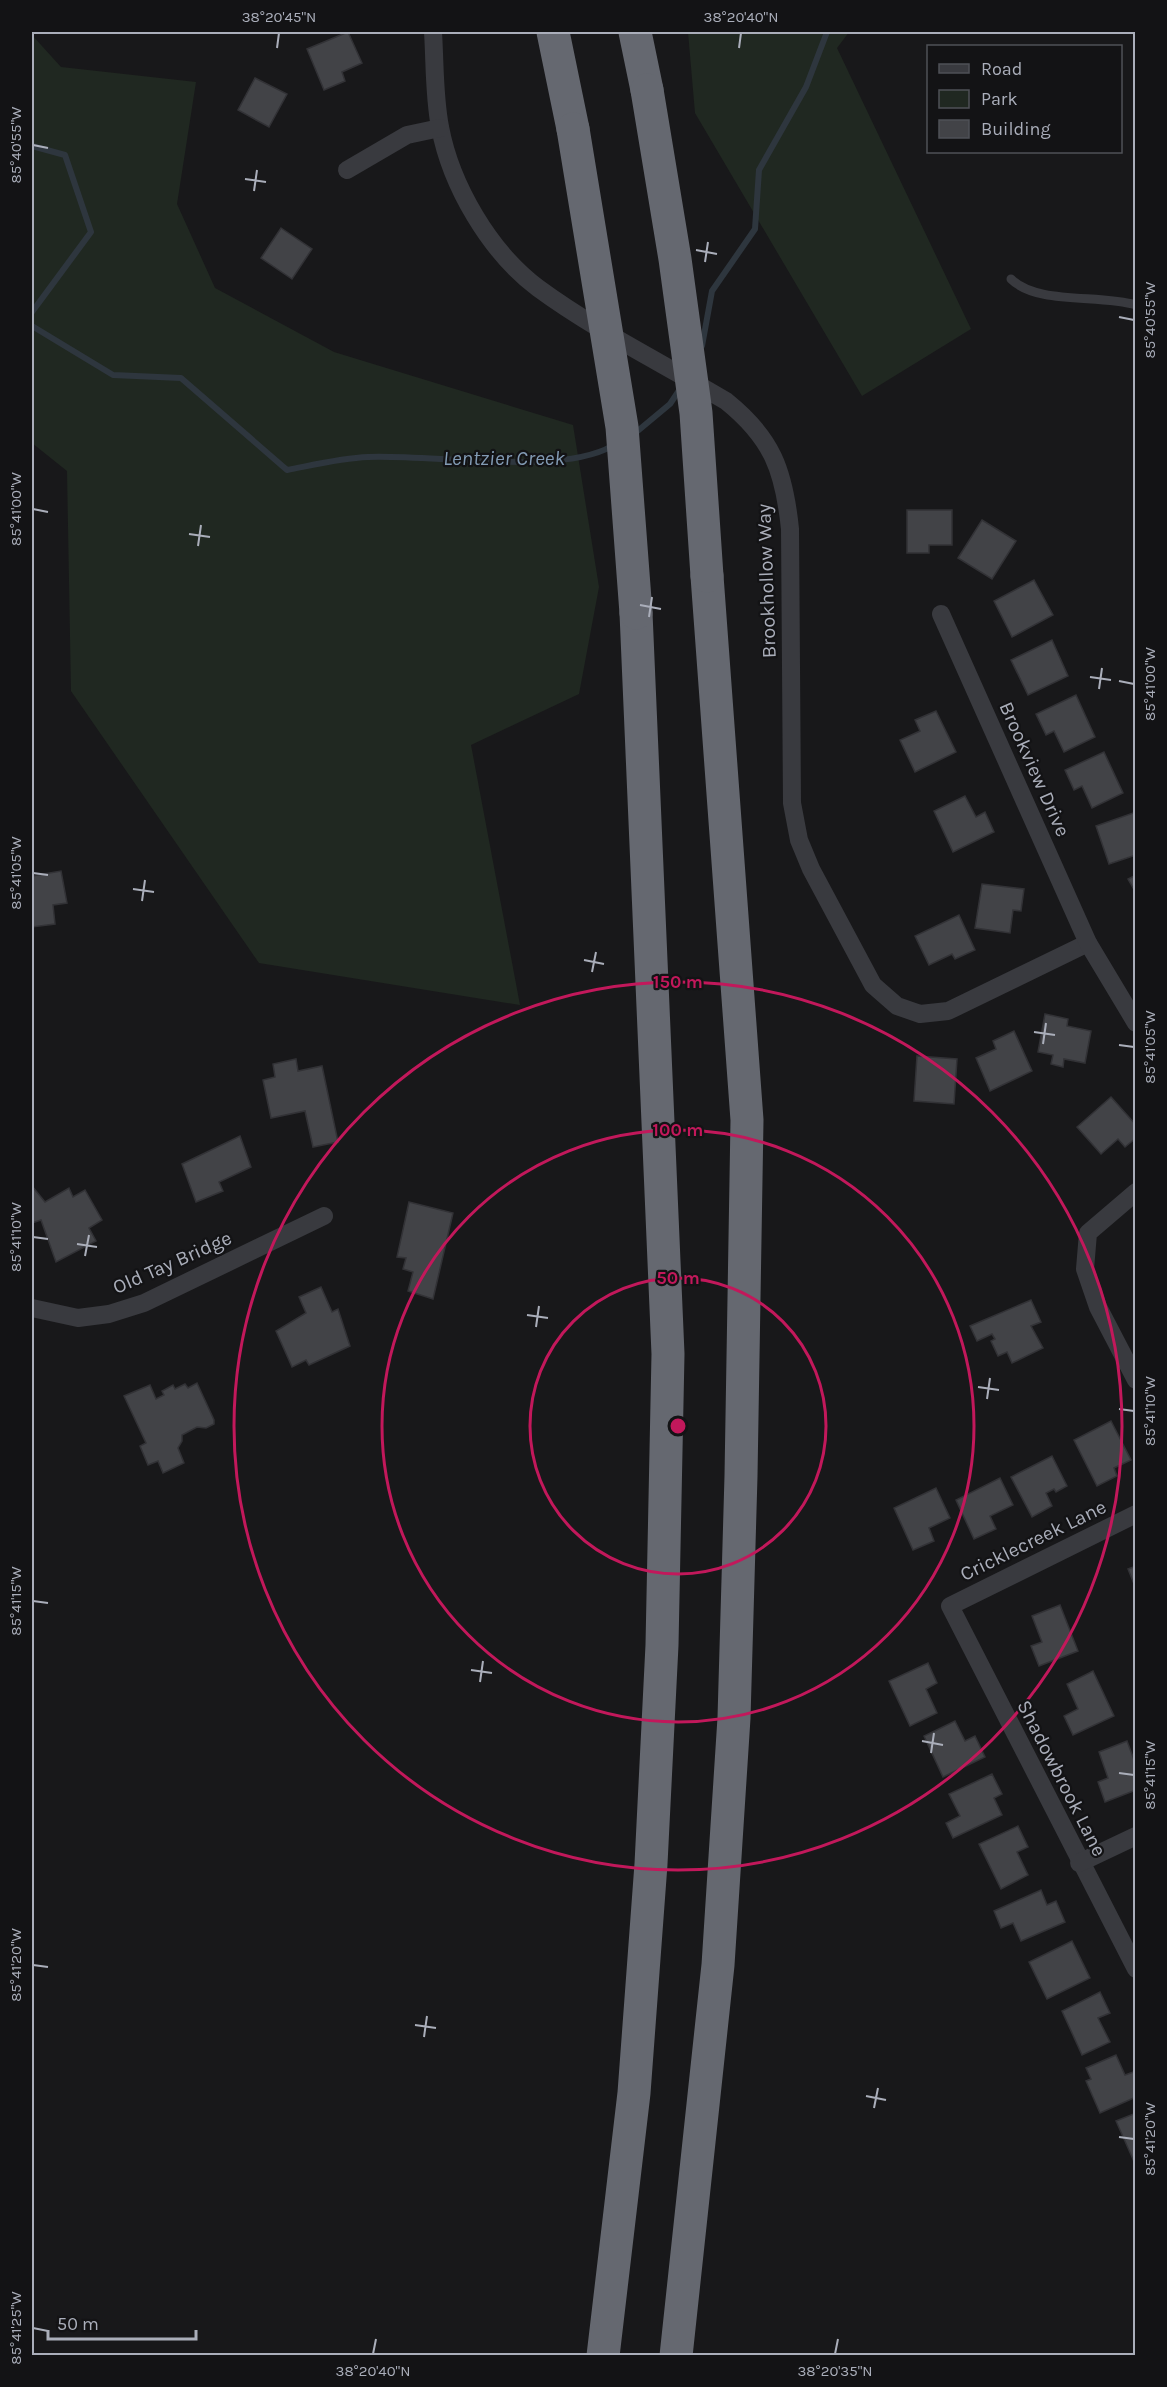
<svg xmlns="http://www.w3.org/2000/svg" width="1167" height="2387" font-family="Karla,sans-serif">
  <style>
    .green { fill: #202821 }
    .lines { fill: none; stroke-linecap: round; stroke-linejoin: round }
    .stream { stroke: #2e363e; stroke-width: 6 }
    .building { fill: #424347; stroke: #323236; stroke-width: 1.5 }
    .service { stroke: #393a3f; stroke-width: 9 }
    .minor { stroke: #393a3f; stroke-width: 18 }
    .motorway { stroke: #656870; stroke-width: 33 }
    .motorway-bridge { stroke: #656870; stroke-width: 33 }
    .ticks { fill: none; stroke: #aaaeba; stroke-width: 2 }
    .ring { fill: none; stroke: #c2185b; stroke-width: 3 }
    .labels { text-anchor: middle; stroke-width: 4.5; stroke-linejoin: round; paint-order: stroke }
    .street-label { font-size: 20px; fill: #aaaeba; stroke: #131315 }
    .water-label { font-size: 21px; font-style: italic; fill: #829bb4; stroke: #131315 }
    .centre { fill: #c2185b; stroke: #131315; stroke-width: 3 }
    .ring-label { font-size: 18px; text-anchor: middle; font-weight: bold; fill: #c2185b; stroke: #131315; stroke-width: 4.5; stroke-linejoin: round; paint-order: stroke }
    .neatline { fill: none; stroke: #aaaeba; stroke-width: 2 }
    .ticks-label { font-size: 15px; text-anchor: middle; fill: #aaaeba }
  </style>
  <rect width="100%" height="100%" fill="#18181a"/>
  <!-- green -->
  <g class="green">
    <polygon points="688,32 849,32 837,48 971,329 862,396 695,113"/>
    <polygon points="32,35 61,67 196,82 177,204 215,288 334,352 573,425 599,587 579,694 471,745 520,1005 259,963 71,691 67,471 32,443"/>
  </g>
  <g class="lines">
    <!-- stream -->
    <g class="stream">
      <polyline points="32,146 65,155 91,232 32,312"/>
      <path d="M32,326L113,375L181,378L287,470C313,465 341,458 368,457C431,454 561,476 612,446"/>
      <polyline points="702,346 712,291 755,229 759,170 806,87 827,32"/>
      <polyline points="634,434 670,404 680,389"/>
    </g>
  </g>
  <!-- building -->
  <g class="building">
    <polygon points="348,32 362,63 342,72 345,81 324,90 307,49"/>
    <polygon points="255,78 287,94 269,127 238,110"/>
    <polygon points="281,228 312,249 292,279 261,258"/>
    <polygon points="907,510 952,510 952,545 929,545 929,553 907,553"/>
    <polygon points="982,520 1016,541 992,579 958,558"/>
    <polygon points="1034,580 1053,615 1012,637 994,601"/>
    <polygon points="1052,640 1068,676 1028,695 1011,660"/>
    <polygon points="1076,695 1095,737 1064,752 1054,731 1046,735 1036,714"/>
    <polygon points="936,711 956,752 915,772 900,740 920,731 915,720"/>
    <polygon points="1104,752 1123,793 1092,808 1082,786 1074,790 1065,770"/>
    <polygon points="965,796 976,817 985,812 994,832 953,852 934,811"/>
    <polygon points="1136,812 1136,855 1109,864 1096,826"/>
    <polygon points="61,871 67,903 53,905 55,924 32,927 32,876"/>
    <polygon points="1136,875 1136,893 1128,879"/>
    <polygon points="982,884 1024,889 1021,911 1013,910 1010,933 975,928"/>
    <polygon points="959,915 975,950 955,959 952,954 929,965 915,936"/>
    <polygon points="1045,1014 1068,1019 1067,1026 1091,1031 1085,1063 1064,1059 1063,1067 1051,1064 1053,1055 1038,1052"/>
    <polygon points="1014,1031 1032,1071 990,1091 976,1058 996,1049 993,1041"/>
    <polygon points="917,1056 957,1059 954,1104 914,1101"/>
    <polygon points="296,1059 298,1071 322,1066 338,1142 313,1147 305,1111 271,1118 263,1080 275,1077 273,1064"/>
    <polygon points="1111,1097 1136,1125 1136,1138 1125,1147 1118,1139 1101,1154 1077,1127"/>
    <polygon points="240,1136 251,1167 219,1182 223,1191 196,1202 182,1164"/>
    <polygon points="32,1186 45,1202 69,1188 73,1197 85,1190 102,1220 89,1228 96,1241 56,1262 41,1220 32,1223"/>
    <polygon points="409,1202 453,1213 433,1299 408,1291 413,1272 403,1269 406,1258 397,1257"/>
    <polygon points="321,1287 332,1312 338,1309 350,1346 309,1365 306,1360 292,1367 276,1331 306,1313 299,1297"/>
    <polygon points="1031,1300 1041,1322 1031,1326 1043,1348 1012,1363 1007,1352 998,1356 991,1341 995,1339 992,1334 977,1341 970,1326"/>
    <polygon points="197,1383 214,1420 214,1424 206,1428 197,1427 182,1435 182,1441 178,1448 184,1463 163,1473 158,1461 148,1465 140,1446 146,1443 124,1396 150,1385 156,1399 164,1395 162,1391 173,1385 175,1389 185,1384 188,1388"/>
    <polygon points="1111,1421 1131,1460 1114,1468 1117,1476 1097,1486 1074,1440"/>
    <polygon points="1052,1456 1067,1486 1056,1492 1054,1489 1046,1493 1052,1506 1032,1517 1011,1477"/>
    <polygon points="1000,1478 1013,1505 990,1516 996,1529 974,1539 956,1500"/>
    <polygon points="936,1488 950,1518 929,1528 934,1541 913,1550 894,1508"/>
    <polygon points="1136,1566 1136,1589 1128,1569"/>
    <polygon points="1060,1605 1078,1651 1039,1666 1031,1646 1042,1642 1032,1616"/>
    <polygon points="928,1663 937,1683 926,1689 937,1713 910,1726 889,1681"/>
    <polygon points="1093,1671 1114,1716 1073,1735 1064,1716 1078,1709 1067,1684"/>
    <polygon points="955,1721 965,1741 975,1736 985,1757 943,1777 924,1736"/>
    <polygon points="1127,1741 1136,1765 1136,1790 1105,1802 1098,1782 1108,1778 1099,1752"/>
    <polygon points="992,1774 1002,1794 994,1798 1002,1815 953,1838 946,1823 960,1816 949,1794"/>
    <polygon points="1018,1826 1028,1847 1017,1852 1028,1875 1001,1889 979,1844"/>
    <polygon points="1041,1890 1047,1905 1056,1901 1065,1922 1021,1941 1013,1923 1001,1928 994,1911"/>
    <polygon points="1072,1941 1090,1978 1047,1999 1029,1962"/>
    <polygon points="1100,1992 1110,2013 1098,2018 1110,2042 1082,2055 1062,2011"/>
    <polygon points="1116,2055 1125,2075 1136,2071 1136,2097 1100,2113 1086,2081 1091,2079 1086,2068"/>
    <polygon points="1136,2113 1136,2166 1116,2121"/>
  </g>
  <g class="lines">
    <!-- service -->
    <path class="service" d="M1011,279C1037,305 1100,294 1136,305"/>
    <!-- minor -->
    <g class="minor">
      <path d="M433,32C435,63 434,96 440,127C451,186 490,252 538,288C595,330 664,364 726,401C772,438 784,470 790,529L792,803L799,840L811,869L873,985L897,1006L920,1014L948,1011L1088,943"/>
      <polyline points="347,170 407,135 440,128"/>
      <polyline points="941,614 1088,943 1136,1023"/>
      <polyline points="1136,1192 1088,1233 1085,1269 1098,1307 1136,1380"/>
      <polyline points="32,1308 78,1318 109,1314 144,1303 324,1216"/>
      <polyline points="1136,1514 950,1606 1136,1969"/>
      <polyline points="1079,1863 1136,1836"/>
    </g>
    <!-- motorway -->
    <g class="motorway">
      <polyline points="553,32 573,129"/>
      <polyline points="635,32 647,90"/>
      <polyline points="603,2356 634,2093 651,1864 662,1645 668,1354 636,613"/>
      <polyline points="676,2356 718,1965 734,1718 741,1476 747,1120 707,576"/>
    </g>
    <!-- motorway-bridge -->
    <g class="motorway-bridge">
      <polyline points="647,90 675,259 696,413 707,576"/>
      <polyline points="573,129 622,427 636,613"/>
    </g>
  </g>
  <!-- ticks -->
  <path class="ticks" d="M277,48L279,33M739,48L741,33M33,145L48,148M245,179L266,182M254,191L257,170M696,250L717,254M705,262L708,242M1119,317L1134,320M33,509L48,512M189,534L210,537M198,546L201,525M640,605L661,609M649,617L652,597M1090,677L1111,680M1119,681L1134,684M1099,689L1102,668M33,873L48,875M133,889L154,892M142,901L145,880M584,960L604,964M592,972L596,952M1034,1032L1055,1035M1043,1044L1046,1023M1119,1045L1134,1047M33,1237L48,1239M77,1244L97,1247M85,1256L89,1235M527,1315L548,1318M536,1327L539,1306M978,1387L999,1390M987,1399L990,1378M1119,1409L1134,1411M33,1601L48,1603M471,1670L492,1673M480,1682L483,1661M922,1741L943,1745M931,1753L934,1733M1119,1773L1134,1775M33,1965L48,1967M415,2025L436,2028M424,2037L427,2016M866,2096L886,2100M874,2108L878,2088M1119,2137L1134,2139M33,2328L48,2331M373,2354L376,2339M835,2354L838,2339"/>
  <!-- distance rings -->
  <g class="ring">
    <circle cx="678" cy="1426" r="148"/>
    <circle cx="678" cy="1426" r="296"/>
    <circle cx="678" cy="1426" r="444"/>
  </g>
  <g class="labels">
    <!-- street labels -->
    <g class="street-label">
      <text transform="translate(766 581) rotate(-92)" y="7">Brookhollow Way</text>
      <text transform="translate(1035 769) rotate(66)" y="7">Brookview Drive</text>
      <text transform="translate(172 1262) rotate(-24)" y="7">Old Tay Bridge</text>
      <text transform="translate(1033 1540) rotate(-26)" y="7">Cricklecreek Lane</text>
      <text transform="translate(1062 1778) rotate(63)" y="7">Shadowbrook Lane</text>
    </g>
    <!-- water labels -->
    <g class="water-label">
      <text x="504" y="465">Lentzier Creek</text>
    </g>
  </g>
  <circle cx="678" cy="1426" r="9" class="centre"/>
  <g class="ring-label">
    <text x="678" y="988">150 m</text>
    <text x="678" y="1136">100 m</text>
    <text x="678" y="1284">50 m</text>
  </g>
  <!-- border -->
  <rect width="1167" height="2387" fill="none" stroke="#131315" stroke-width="66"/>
  <!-- legend -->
  <rect x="927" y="45" width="195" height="108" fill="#131315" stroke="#4f5157" stroke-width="1.5"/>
  <rect x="939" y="64" width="30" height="9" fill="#393a3f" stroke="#4f5157" stroke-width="1.5"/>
  <text x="981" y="75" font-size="18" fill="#aaaeba">Road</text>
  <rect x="939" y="90" width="30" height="18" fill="#202821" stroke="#4f5157" stroke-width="1.5"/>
  <text x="981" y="105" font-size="18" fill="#aaaeba">Park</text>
  <rect x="939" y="120" width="30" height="18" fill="#424347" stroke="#4f5157" stroke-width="1.5"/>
  <text x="981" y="135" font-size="18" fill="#aaaeba">Building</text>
  <!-- scale -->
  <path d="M48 2330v9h148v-9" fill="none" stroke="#aaaeba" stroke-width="3"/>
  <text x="57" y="2330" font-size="18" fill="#aaaeba" stroke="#131315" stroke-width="4.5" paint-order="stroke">50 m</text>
  <rect x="33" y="33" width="1101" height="2321" class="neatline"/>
  <g class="ticks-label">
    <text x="279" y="22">38°20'45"N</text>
    <text x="741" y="22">38°20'40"N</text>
    <text transform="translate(16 145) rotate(-90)" y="5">85°40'55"W</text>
    <text transform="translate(1150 320) rotate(-90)" y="5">85°40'55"W</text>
    <text transform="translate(16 509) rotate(-90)" y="5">85°41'00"W</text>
    <text transform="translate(1150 684) rotate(-90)" y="5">85°41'00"W</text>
    <text transform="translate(16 873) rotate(-90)" y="5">85°41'05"W</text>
    <text transform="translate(1150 1047) rotate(-90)" y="5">85°41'05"W</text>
    <text transform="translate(16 1237) rotate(-90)" y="5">85°41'10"W</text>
    <text transform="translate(1150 1411) rotate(-90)" y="5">85°41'10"W</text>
    <text transform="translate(16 1601) rotate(-90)" y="5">85°41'15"W</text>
    <text transform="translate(1150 1775) rotate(-90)" y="5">85°41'15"W</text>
    <text transform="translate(16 1965) rotate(-90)" y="5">85°41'20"W</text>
    <text transform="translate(1150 2139) rotate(-90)" y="5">85°41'20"W</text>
    <text transform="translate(16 2328) rotate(-90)" y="5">85°41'25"W</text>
    <text x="373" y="2376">38°20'40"N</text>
    <text x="835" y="2376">38°20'35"N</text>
  </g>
</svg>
